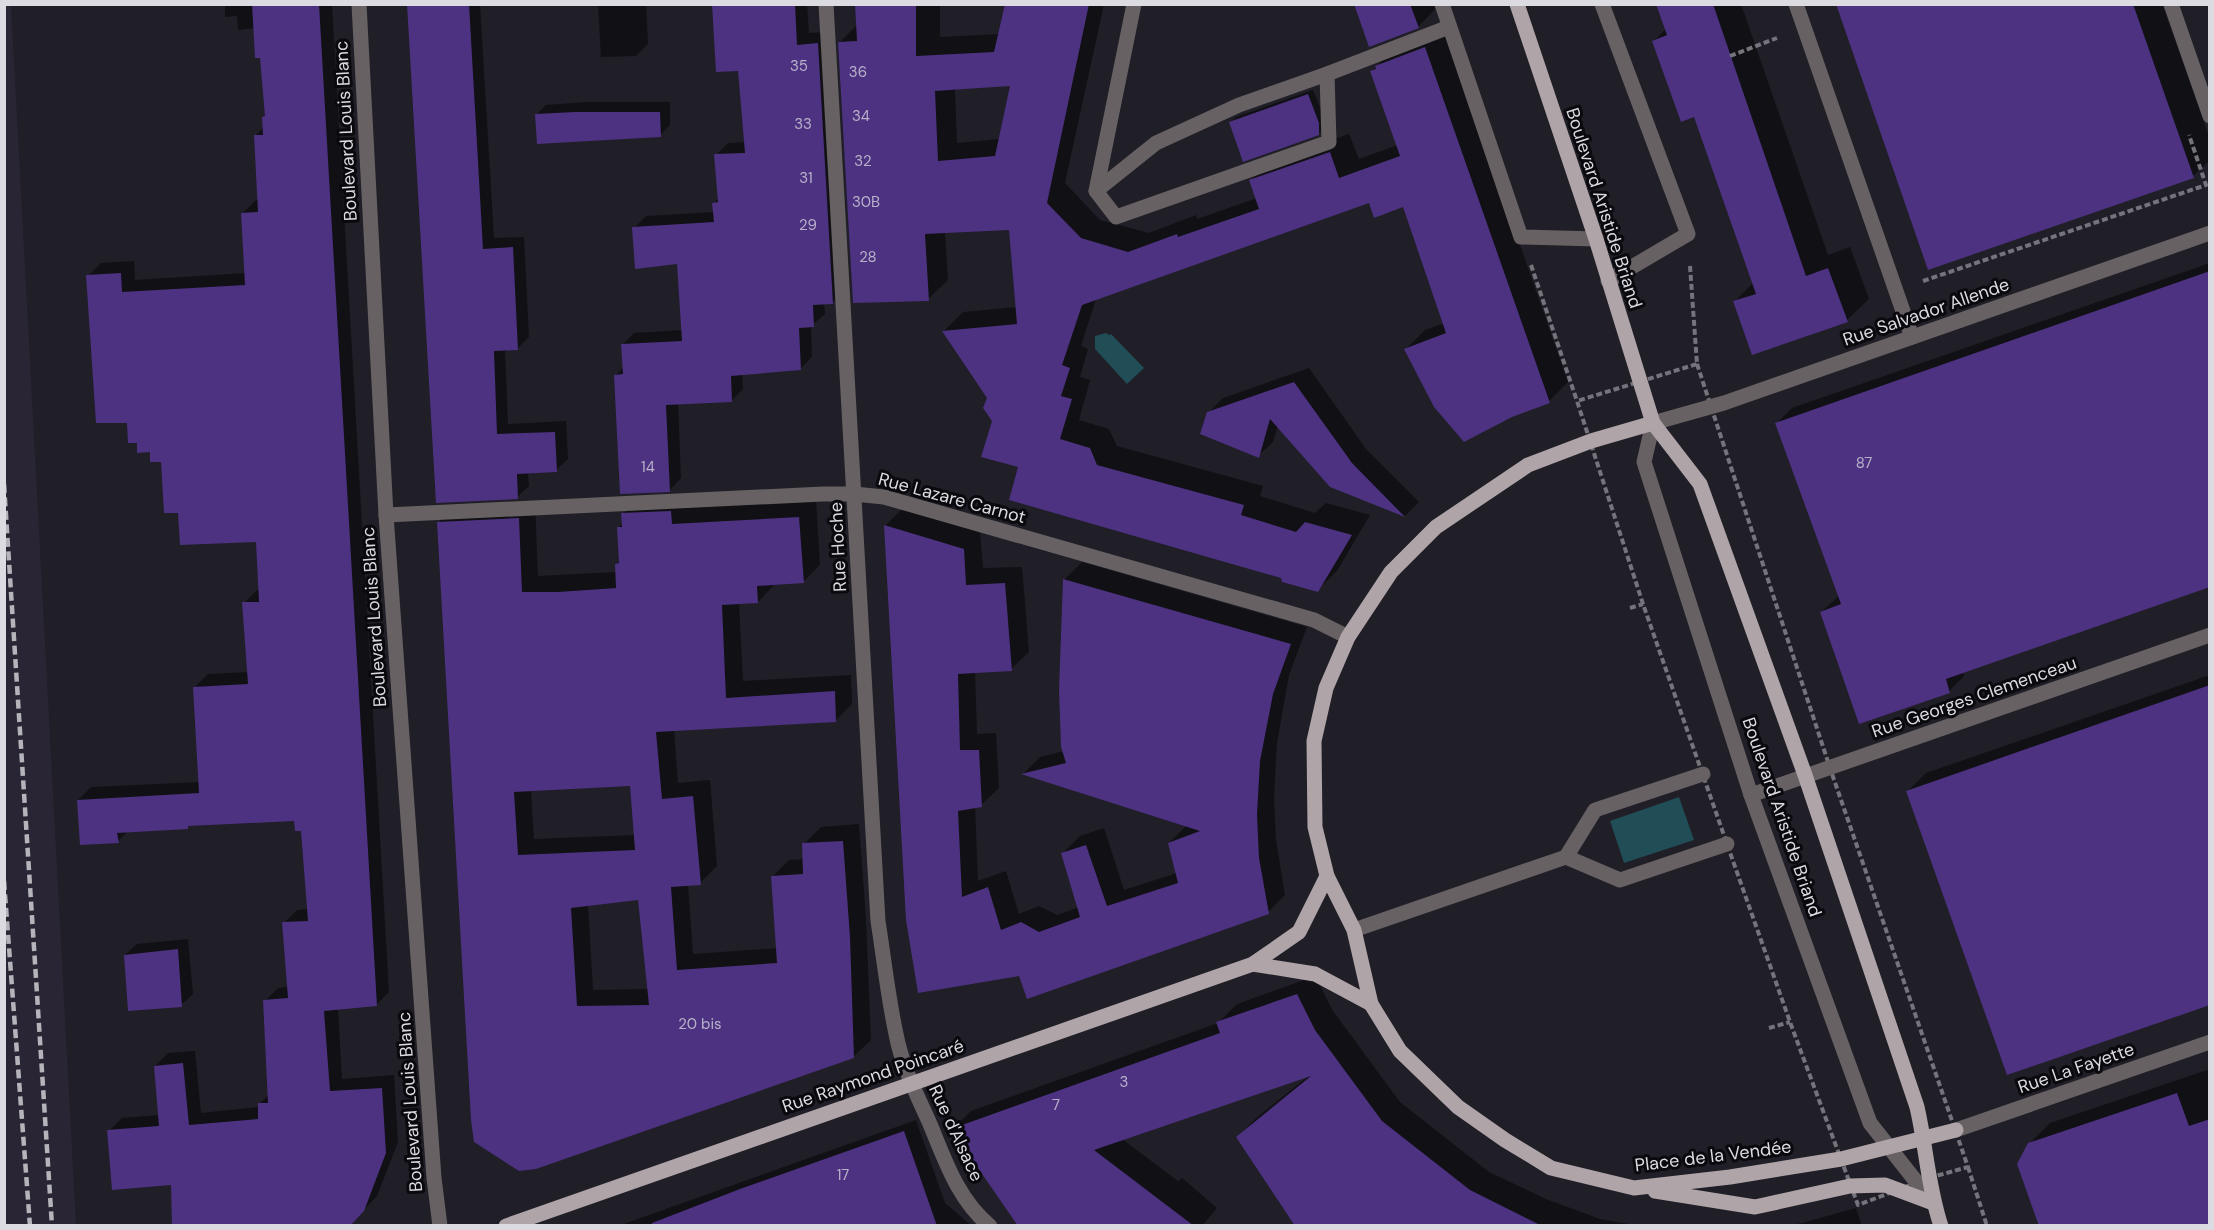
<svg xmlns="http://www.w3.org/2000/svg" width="2214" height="1230" font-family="'DM Sans',sans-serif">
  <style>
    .built { fill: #292534 }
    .water { fill: #204d56 }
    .shadow { fill: #0007; fill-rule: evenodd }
    .building { fill: #4c3281; fill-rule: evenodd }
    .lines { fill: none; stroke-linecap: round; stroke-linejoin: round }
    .path { stroke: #75737b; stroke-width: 4; stroke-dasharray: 6 3; stroke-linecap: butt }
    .minor { stroke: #676163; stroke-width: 15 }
    .major { stroke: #afa4a8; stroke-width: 15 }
    .rail { stroke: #b5b4ba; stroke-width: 4.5; stroke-dasharray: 9 4.5; stroke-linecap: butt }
    .labels { text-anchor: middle; stroke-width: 6; stroke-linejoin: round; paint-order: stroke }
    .number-label { font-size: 15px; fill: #b8b1c9 }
    .street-label { font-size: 18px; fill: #dcdbe1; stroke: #0a090d }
  </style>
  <rect width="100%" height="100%" fill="#201e27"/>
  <!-- built -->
  <polygon class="built" points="11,5 76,1225 5,1225 4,5"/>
  <!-- water -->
  <g class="water">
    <polygon points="1106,333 1109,335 1111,334 1144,368 1127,384 1095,349 1095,336"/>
    <polygon points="1679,797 1694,840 1624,863 1610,821"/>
  </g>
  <!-- shadow -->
  <g class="shadow">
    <polygon points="225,4 332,4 389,992 376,1005 338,1008 342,1079 394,1075 398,1142 377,1196 349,1226 172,1183 109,1131 122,1118 159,1115 155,1066 168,1053 195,1051 201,1113 259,1107 259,1104 270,1094 265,1001 278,988 288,987 284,923 297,910 308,909 303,829 296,819 190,824 187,827 129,830 118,841 78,800 91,787 200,782 195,687 208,674 249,672 244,603 257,590 260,590 258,540 180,511 163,460 139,441 129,422 88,276 101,263 134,261 135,280 246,273 243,213 256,200 259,200 255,136 264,127 263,118 266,115 261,56 255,28 238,30 237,16 225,17"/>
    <polygon points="408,4 480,4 494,238 524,237 529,337 517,349 505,349 508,424 566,421 568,459 556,470 528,472 529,486 517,497 437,501"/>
    <polygon points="598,4 646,4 648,44 636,56 601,57"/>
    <polygon points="713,4 807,4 809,33 830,32 844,291 833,302 824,303 825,314 811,326 812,357 801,368 742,373 743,389 731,401 678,403 681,478 670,490 615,376 624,367 622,345 634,333 683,330 678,262 634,228 646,216 714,212 714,203 719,198 716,155 728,143 745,142 740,69"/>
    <path d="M856,4H940V37L999,34L1006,4H1104L1065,183L1100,220L1149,233L1196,215L1197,219L1257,198L1251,181L1270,161L1349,134L1359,159L1398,145L1372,71L1396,47L1444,28L1568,382L1549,401L1406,349L1425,330L1445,323L1404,205L1370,201L1096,299L1081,346L1088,349L1080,377L1090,380L1079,420L1109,429L1117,446L1263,486L1260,496L1315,513L1326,503L1370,515L1337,571L1317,590L1020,466L994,420L988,397L944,331L963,312L1017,307L1011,229L945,232L948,280L928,299L839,43L857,25ZM1012,85L1000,139L957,143L955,89Z"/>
    <polygon points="1356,4 1440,4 1418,27"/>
    <polygon points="1658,4 1741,4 1828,255 1850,247 1869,299 1847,320 1735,301 1753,283 1695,115 1654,41 1666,29"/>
    <polygon points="1838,4 2162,4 2210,139 2210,160 2193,176"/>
    <polygon points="1313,90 1324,117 1324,128 1318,134 1230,122 1236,117"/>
    <polygon points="586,102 670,102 670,125 660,135 536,115 546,105"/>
    <polygon points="2210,263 2210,586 1963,672 1964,676 1949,691 1860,722 1821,612 1839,596 1777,423 1792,408"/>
    <polygon points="1309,368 1366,449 1419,502 1405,516 1331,486 1278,426 1273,442 1258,456 1208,413 1223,398"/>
    <path d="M640,497L816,500L820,565L803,582L774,585L758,602L739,603L743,681L851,675L852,704L835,721L674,730L678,783L710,780L717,866L700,883L688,884L693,954L778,948L772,877L789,860L804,859V844L821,827L859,824L866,920L871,1040L853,1057L535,1168L438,523L455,506L535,502L538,576L617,572L616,565L621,560L618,528L623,523V514ZM632,784L635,835L534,839L531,790ZM639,898L649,989L593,990L588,904Z"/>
    <polygon points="902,509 980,532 983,568 1022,567 1029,652 1011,669 975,671 977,734 996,733 999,788 981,805 975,806 978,881 1006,871 1019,914 1039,906 1057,915 1079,907 1063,853 1080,836 1104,828 1124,890 1177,873 1169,843 1187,825 1024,773 1040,757 1064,751 1060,690 1065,579 1082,562 1307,627 1289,675 1277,743 1274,797 1276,840 1285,895 1268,912 1020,974 920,992 885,526"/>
    <polygon points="2210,675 2210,1003 1908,791 1926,773"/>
    <polygon points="188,939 193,994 181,1005 125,955 137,944"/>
    <polygon points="1315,976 1333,1011 1400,1102 1489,1172 1546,1199 1600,1219 1640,1226 1301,1226 1238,1137 1256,1118 1310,1075 1122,1139 1178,1181 1182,1178 1217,1208 1202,1226 1020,1226 953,1129 971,1111 1218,1023 1237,1004"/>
    <polygon points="2210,1069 2210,1226 2029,1144 2050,1123"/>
    <polygon points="916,1120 945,1203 972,1226 618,1226"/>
    <polygon points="1856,1208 1862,1226 1784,1226 1802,1223"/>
  </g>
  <!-- building -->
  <g class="building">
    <polygon points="252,4 319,4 377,1006 324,1011 330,1091 382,1088 386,1153 364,1211 350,1226 172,1226 171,1185 112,1190 107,1130 159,1126 154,1066 183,1063 189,1125 258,1119 258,1103 268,1103 263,1000 288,998 282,922 308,921 301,831 295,831 294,821 188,826 188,829 117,833 119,843 80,845 77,800 199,793 193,687 248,684 242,602 259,602 256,542 180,545 178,513 164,513 161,462 150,462 150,452 137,453 137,443 128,443 127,423 96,423 86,275 121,273 122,292 245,285 241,213 258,212 254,135 263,135 262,117 265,116 260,58 255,58"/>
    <polygon points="407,4 469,4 483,249 513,247 518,350 494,351 497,434 555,432 557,472 517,474 518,499 436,503"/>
    <polygon points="712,4 795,4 797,45 818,43 833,304 813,305 814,327 799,328 801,370 731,376 732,402 666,405 670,492 620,494 614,375 623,374 621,344 682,341 677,264 635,269 632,227 714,222 712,203 718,202 714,154 745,153 738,71 716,72"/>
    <path d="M855,4H916V56L994,52L1005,4H1089L1047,203L1081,238L1128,252L1177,234L1178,237L1259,209L1249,180L1330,152L1339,178L1400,156L1370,71L1376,69L1375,66L1425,47L1550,403L1512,417L1464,442L1434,407L1404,349L1446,333L1403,207L1374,218L1369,203L1082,305L1062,365L1070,368L1061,396L1072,399L1060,439L1090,448L1097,465L1244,505L1241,515L1296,532L1305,522L1352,535L1318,592L1282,582L1281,578L1009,500L1018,467L981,457L992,421L983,408L987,398L942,331L1017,324L1009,230L925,234L929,301L853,303L838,42L857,41ZM1010,86L995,156L938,161L935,91Z"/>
    <polygon points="1354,4 1410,4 1419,28 1369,47"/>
    <polygon points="1656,4 1713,4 1806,276 1828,268 1848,322 1752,355 1733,301 1756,294 1694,117 1681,122 1652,41 1667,35"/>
    <polygon points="1836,4 2133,4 2194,178 1928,270"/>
    <polygon points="1308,94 1319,123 1319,135 1243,162 1229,122"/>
    <polygon points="575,112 660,112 661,137 537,144 535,114"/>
    <polygon points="2210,271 2210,587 1946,679 1950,693 1859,724 1820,612 1841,604 1775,423"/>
    <polygon points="1294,382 1352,463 1405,517 1330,487 1270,419 1259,458 1200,434 1207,412"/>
    <path d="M671,511L672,524L799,517L804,583L757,586L758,603L722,605L726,698L835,691L836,722L656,732L662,799L693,796L701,885L671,887L677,970L777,963L771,876L803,874L802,843L843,841L850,937L854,1058L536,1169L519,1171L474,1142L471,1120L437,522L519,518L522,592H558L616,588L615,564L619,563L617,527H622L621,513ZM630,786L635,850L518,855L514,792ZM638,900L649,1005L577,1006L571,908Z"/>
    <polygon points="884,525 964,549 966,585 1005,583 1012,671 958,674 960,750 979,750 982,807 958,811 962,897 988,887 1001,930 1021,922 1039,932 1080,917 1061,853 1086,845 1107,906 1178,883 1168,843 1200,831 1021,774 1066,763 1061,747 1059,690 1063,579 1291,644 1273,694 1260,761 1257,815 1259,858 1269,914 1027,999 1019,976 918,993 906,920"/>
    <polygon points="2210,685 2210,1005 2007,1075 1906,791"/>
    <polygon points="178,949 182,1007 128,1011 124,955"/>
    <polygon points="1297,994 1315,1030 1382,1121 1470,1190 1542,1226 1295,1226 1236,1137 1311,1076 1094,1150 1194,1226 1018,1226 951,1129 1220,1033 1216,1022"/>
    <polygon points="2177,1093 2189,1126 2210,1119 2210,1226 2039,1226 2017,1164 2028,1143"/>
    <polygon points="904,1131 937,1226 652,1226 652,1223 740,1189"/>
  </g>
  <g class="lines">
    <!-- path -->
    <g class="path">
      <polyline points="1730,56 1777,38"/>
      <polyline points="1531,265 1577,401"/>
      <polyline points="1690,266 1697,364"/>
      <polyline points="1923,281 2206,185 2189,135"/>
      <polygon points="1697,364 1830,768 1968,1167 1929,1178 1858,1205 1790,1022 1727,844 1643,604 1577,401"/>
      <polyline points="1630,608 1643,604"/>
      <polyline points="1769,1028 1790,1022"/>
      <polyline points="1968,1167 1987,1226"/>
    </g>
    <!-- minor -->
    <g class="minor">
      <polyline points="359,4 386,515 434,1178 440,1226"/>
      <path d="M826,4L878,921C884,959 888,997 896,1034C902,1066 917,1095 930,1124C945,1160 958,1200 990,1226"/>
      <polyline points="1134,4 1096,191 1116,217 1329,142 1327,74 1449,27"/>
      <polyline points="1442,4 1521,237 1596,239"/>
      <polyline points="1602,4 1688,234 1608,281"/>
      <polyline points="1796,4 1912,337"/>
      <polyline points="2171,4 2210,116"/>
      <polyline points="1096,191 1156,143 1239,105 1327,74"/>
      <polyline points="386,515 823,494 854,494 884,497 1314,620 1348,637"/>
      <polyline points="1703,774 1595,810 1566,857 1620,880 1727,844"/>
      <polyline points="1751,795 2210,635"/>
      <polyline points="1354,930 1566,857"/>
      <polyline points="1956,1130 2210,1042"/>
      <polyline points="1933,1203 1870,1123 1751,795 1644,462 1653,423 1724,403 2210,233"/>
    </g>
    <!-- major -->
    <g class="major">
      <path d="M1517,4L1596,239L1653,423L1700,484L1805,775L1917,1107C1926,1146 1928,1187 1941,1226"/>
      <polyline points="1653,423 1591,441 1528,465 1436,527 1391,572 1348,637 1326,688 1314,741 1315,827 1327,876 1354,930 1371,1004 1400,1051 1458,1107 1505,1140 1551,1168 1634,1188 1730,1177 1841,1159 1956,1130"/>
      <polyline points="1253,964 1315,974 1371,1004"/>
      <polyline points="1655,1191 1755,1207 1850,1186 1885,1185 1933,1203"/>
      <polyline points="506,1226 1253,964 1299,932 1327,876"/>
    </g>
    <!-- rail -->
    <g class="rail">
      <polyline points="4,484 52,1226"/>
      <polyline points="4,881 30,1226"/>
    </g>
  </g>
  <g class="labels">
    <!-- number labels -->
    <g class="number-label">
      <text x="799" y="71">35</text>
      <text x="858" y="77">36</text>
      <text x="861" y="121">34</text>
      <text x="803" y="129">33</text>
      <text x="863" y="166">32</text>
      <text x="806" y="183">31</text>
      <text x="866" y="207">30B</text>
      <text x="808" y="230">29</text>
      <text x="868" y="262">28</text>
      <text x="1864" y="468">87</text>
      <text x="648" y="472">14</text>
      <text x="700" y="1029">20 bis</text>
      <text x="1124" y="1087">3</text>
      <text x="1056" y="1110">7</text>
      <text x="843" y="1180">17</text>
    </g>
    <!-- street labels -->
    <g class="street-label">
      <text transform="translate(346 131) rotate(-93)" y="6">Boulevard Louis Blanc</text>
      <text transform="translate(1604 208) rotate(72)" y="6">Boulevard Aristide Briand</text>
      <text transform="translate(1926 312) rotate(-19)" y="6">Rue Salvador Allende</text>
      <text transform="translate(952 498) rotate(15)" y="6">Rue Lazare Carnot</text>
      <text transform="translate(838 547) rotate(-93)" y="6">Rue Hoche</text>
      <text transform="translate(374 617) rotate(-94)" y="6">Boulevard Louis Blanc</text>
      <text transform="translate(1974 697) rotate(-19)" y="6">Rue Georges Clemenceau</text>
      <text transform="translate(1782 817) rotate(71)" y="6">Boulevard Aristide Briand</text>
      <text transform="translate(2076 1068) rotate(-19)" y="6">Rue La Fayette</text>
      <text transform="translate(873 1076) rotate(-19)" y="6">Rue Raymond Poincaré</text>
      <text transform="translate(410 1102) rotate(-94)" y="6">Boulevard Louis Blanc</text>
      <text transform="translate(956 1133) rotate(65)" y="6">Rue d'Alsace</text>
      <text transform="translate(1713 1156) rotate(-7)" y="6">Place de la Vendée</text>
    </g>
  </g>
  <!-- border -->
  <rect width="2214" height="1230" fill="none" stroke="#dcdbe1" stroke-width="12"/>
</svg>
